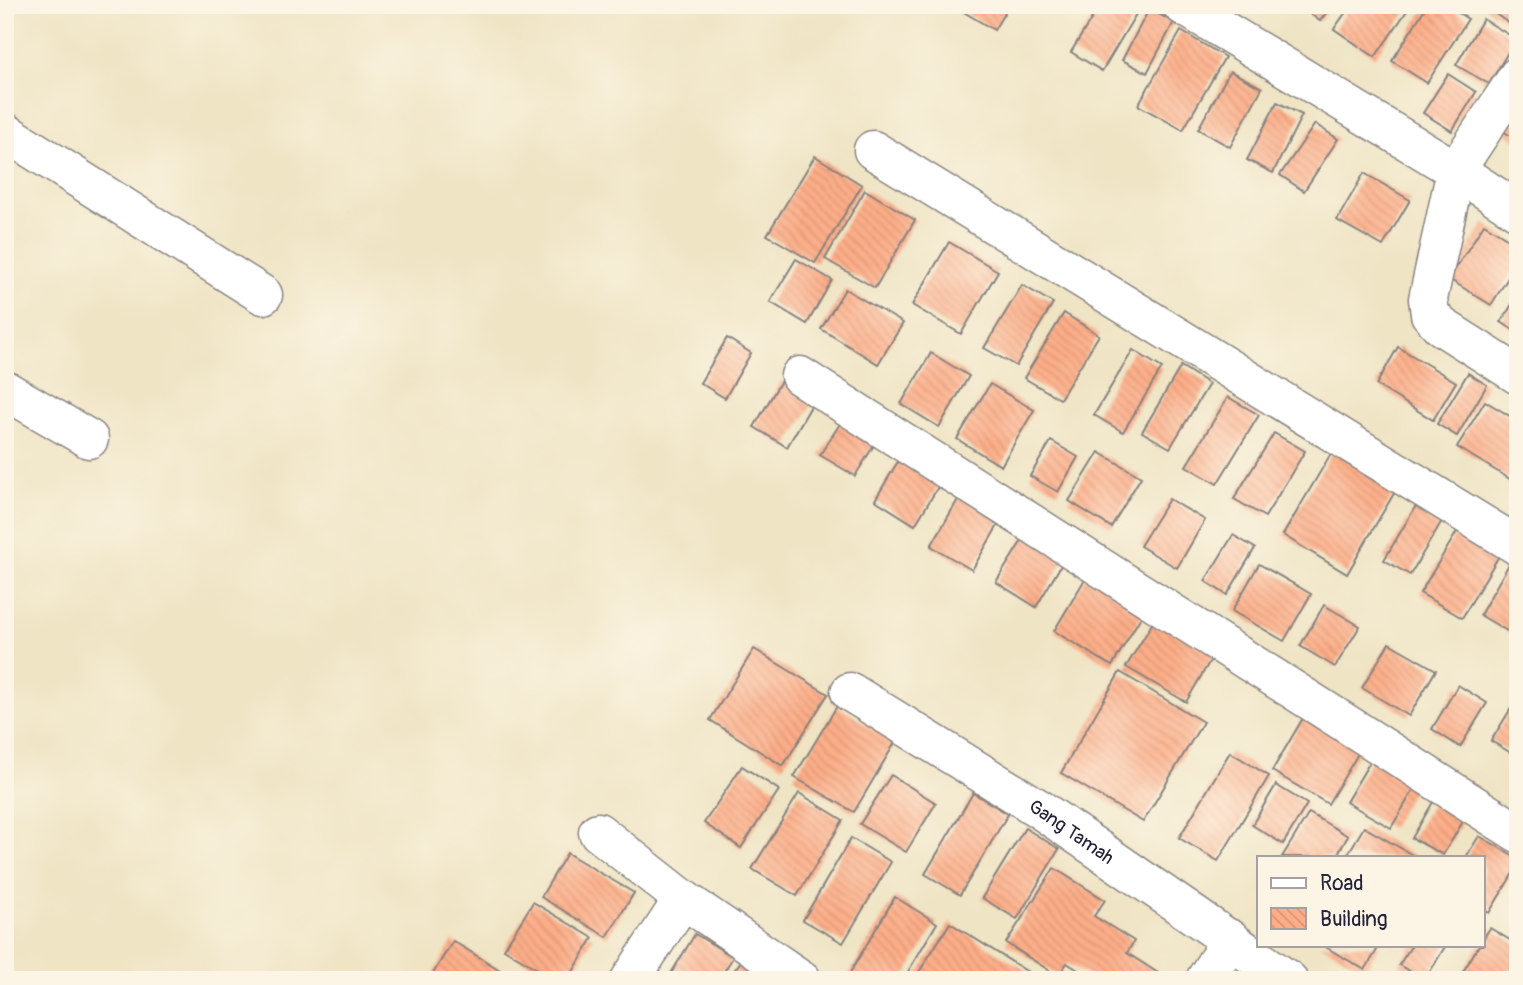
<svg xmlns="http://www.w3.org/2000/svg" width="1523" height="985" font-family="Pangolin,sans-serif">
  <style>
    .building { fill: url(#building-back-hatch) }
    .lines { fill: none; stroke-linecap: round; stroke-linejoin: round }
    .minor-casing { stroke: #888380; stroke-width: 41 }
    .minor { stroke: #fff; stroke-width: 38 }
    .labels { text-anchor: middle; stroke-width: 7; stroke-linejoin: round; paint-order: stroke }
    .street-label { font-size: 19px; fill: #22223b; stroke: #fcf5e5 }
  </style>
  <defs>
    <pattern id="building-back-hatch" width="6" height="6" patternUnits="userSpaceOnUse" patternTransform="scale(1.75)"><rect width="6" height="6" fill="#fdae88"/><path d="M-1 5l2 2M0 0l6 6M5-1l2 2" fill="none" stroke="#d99576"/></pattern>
  </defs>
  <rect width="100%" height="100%" fill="#fcf5e5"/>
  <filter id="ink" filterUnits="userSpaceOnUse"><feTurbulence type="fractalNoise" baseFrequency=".0143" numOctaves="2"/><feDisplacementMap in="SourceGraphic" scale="14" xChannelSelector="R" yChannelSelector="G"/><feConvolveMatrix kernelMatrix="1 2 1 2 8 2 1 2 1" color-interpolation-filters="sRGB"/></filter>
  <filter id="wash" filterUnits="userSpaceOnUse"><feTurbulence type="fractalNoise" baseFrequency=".00686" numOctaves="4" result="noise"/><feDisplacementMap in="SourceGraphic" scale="28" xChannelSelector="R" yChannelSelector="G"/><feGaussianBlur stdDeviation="1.57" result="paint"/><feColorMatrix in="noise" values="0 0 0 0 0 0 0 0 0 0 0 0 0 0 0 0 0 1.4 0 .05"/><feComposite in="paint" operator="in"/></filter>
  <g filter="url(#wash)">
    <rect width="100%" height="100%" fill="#efe4c4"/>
    <g id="blocks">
      <!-- building -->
      <g class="building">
        <polygon points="952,5 1009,5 994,30"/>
        <polygon points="1100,5 1121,5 1136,14 1102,71 1071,52"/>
        <polygon points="1298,5 1332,5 1320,21"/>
        <polygon points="1351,5 1411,5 1375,57 1334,29"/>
        <polygon points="1427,5 1446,5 1468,19 1427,83 1392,61"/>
        <polygon points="1482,5 1518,5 1518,26 1516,28"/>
        <polygon points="1149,9 1174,22 1147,73 1122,60"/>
        <polygon points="1483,19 1516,39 1489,84 1456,65"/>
        <polygon points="1181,31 1225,57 1183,130 1138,105"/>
        <polygon points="1230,71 1262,88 1230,147 1198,129"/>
        <polygon points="1448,74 1476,92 1452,131 1423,113"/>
        <polygon points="1518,94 1518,141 1496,126"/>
        <polygon points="1277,102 1302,115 1273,173 1247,160"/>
        <polygon points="1315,124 1338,139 1304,191 1280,175"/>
        <polygon points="815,156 862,185 815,263 767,235"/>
        <polygon points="1364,173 1410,200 1383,246 1337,220"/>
        <polygon points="865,190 915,220 875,288 825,259"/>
        <polygon points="1484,224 1518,245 1518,262 1491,305 1449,279"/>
        <polygon points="949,242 998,271 961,334 912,305"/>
        <polygon points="796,259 832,280 807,324 770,302"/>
        <polygon points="1022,285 1053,303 1016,366 984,348"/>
        <polygon points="845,289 903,323 878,364 821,329"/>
        <polygon points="1518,295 1518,333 1501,322"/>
        <polygon points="1064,313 1099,335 1060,399 1024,378"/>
        <polygon points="727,338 751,353 725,398 700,383"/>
        <polygon points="1398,347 1456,382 1433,420 1376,385"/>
        <polygon points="1133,350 1162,368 1123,432 1094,415"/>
        <polygon points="931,353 969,376 939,427 901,404"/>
        <polygon points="1181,366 1209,384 1170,448 1142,432"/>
        <polygon points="1468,373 1487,385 1457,436 1437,424"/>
        <polygon points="781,381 814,401 787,447 754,427"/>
        <polygon points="990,384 1034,410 1001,466 957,439"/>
        <polygon points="1228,397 1259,415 1217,484 1186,466"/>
        <polygon points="1485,401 1518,421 1518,484 1457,447"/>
        <polygon points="845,416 879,437 855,476 820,455"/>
        <polygon points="1274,433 1305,451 1265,517 1234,499"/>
        <polygon points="1051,441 1078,457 1058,492 1030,476"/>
        <polygon points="1336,445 1400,483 1347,574 1283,535"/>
        <polygon points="1099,452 1141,477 1111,527 1069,501"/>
        <polygon points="900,458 941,482 915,525 875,500"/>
        <polygon points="963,491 1004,515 972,570 931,546"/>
        <polygon points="1169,499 1205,520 1177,568 1140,546"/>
        <polygon points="1417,504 1443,519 1410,575 1384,560"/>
        <polygon points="1458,530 1500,554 1462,618 1420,593"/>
        <polygon points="1026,534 1066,557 1036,607 996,582"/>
        <polygon points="1233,535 1255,548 1227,595 1205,581"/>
        <polygon points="1259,564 1311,594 1284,641 1232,611"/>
        <polygon points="1509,564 1518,569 1518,628 1514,635 1480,615"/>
        <polygon points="1088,574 1146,608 1112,666 1054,631"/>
        <polygon points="1324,605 1360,626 1335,667 1300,646"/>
        <polygon points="1155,619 1214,654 1186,702 1126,667"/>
        <polygon points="1389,643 1436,670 1409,716 1362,688"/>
        <polygon points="754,649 828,694 783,766 710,720"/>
        <polygon points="1120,672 1203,722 1143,822 1061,773"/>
        <polygon points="1458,685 1487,703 1460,747 1432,729"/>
        <polygon points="1515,702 1518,704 1518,757 1491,741"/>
        <polygon points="837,706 896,741 854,812 794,777"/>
        <polygon points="1306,713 1362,747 1328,804 1272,771"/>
        <polygon points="1377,750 1421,777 1391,828 1346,802"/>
        <polygon points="1230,752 1269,776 1218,861 1179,838"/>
        <polygon points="742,766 779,790 741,848 704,823"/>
        <polygon points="891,775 936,803 906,852 860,824"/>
        <polygon points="1276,785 1307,804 1283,844 1252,825"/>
        <polygon points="1440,790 1471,808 1443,855 1412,838"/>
        <polygon points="799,793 843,820 797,896 752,869"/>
        <polygon points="973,793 1008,814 960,895 925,874"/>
        <polygon points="1309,813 1348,836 1336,857 1282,857"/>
        <polygon points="1364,827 1416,857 1346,857"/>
        <polygon points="1025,828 1059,849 1017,919 982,898"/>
        <polygon points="1479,836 1518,858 1518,865 1489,913 1483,910 1483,857 1466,857"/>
        <polygon points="851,838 891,862 843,943 803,920"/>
        <polygon points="567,853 634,893 607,937 541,897"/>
        <polygon points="1054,868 1105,900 1094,916 1134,941 1127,953 1169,980 1094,980 1067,963 1058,976 1006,943"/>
        <polygon points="895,897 937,923 903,980 854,980 848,976"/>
        <polygon points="533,902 593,938 568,980 556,980 504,949"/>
        <polygon points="950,923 1028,972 1023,980 914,980"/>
        <polygon points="1490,928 1518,945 1518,965 1509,980 1458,980 1479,945 1483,945 1483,939"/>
        <polygon points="695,934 733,957 719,980 667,980"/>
        <polygon points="453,941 516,980 429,980"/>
        <polygon points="1322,945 1380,945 1365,970"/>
        <polygon points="1412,945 1446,945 1425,980 1399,965"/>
        <polygon points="745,956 776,980 727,980"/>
      </g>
    </g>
  </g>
  <g filter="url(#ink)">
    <use href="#blocks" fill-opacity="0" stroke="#888380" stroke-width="2"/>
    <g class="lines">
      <!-- minor casing -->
      <g class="minor-casing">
        <g id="minor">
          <polyline points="1182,5 1457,171 1518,211"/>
          <polyline points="1518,76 1456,170 1428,299 1430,314 1441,326 1518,375"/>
          <polyline points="5,132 263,295"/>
          <polyline points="873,150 1518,546"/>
          <polyline points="800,376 1518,833"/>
          <polyline points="5,390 89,439"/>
          <path id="s1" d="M850,692L1041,810L1288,980"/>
          <polyline points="598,832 683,899 802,980"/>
          <polyline points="630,980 683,899"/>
          <polyline points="1205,980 1231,939"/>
        </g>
      </g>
      <!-- minor -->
      <use href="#minor" class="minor"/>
    </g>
  </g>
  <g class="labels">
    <!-- street labels -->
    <g class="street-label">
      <text dy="7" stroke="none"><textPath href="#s1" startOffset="262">Gang Tamah</textPath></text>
    </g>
  </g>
  <!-- margin -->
  <rect width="1523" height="985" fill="none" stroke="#fcf5e5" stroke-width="28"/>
  <!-- legend -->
  <rect x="1257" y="856" width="228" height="91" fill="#fcf5e5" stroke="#a5a1a1" stroke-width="2"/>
  <rect x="1271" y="878" width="35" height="10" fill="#ffffff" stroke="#a5a1a1" stroke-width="2"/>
  <text x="1320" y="890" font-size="21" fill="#22223b">Road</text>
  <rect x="1271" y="908" width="35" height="21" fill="url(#building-back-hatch)" stroke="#a5a1a1" stroke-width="2"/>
  <text x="1320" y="926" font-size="21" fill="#22223b">Building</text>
</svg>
